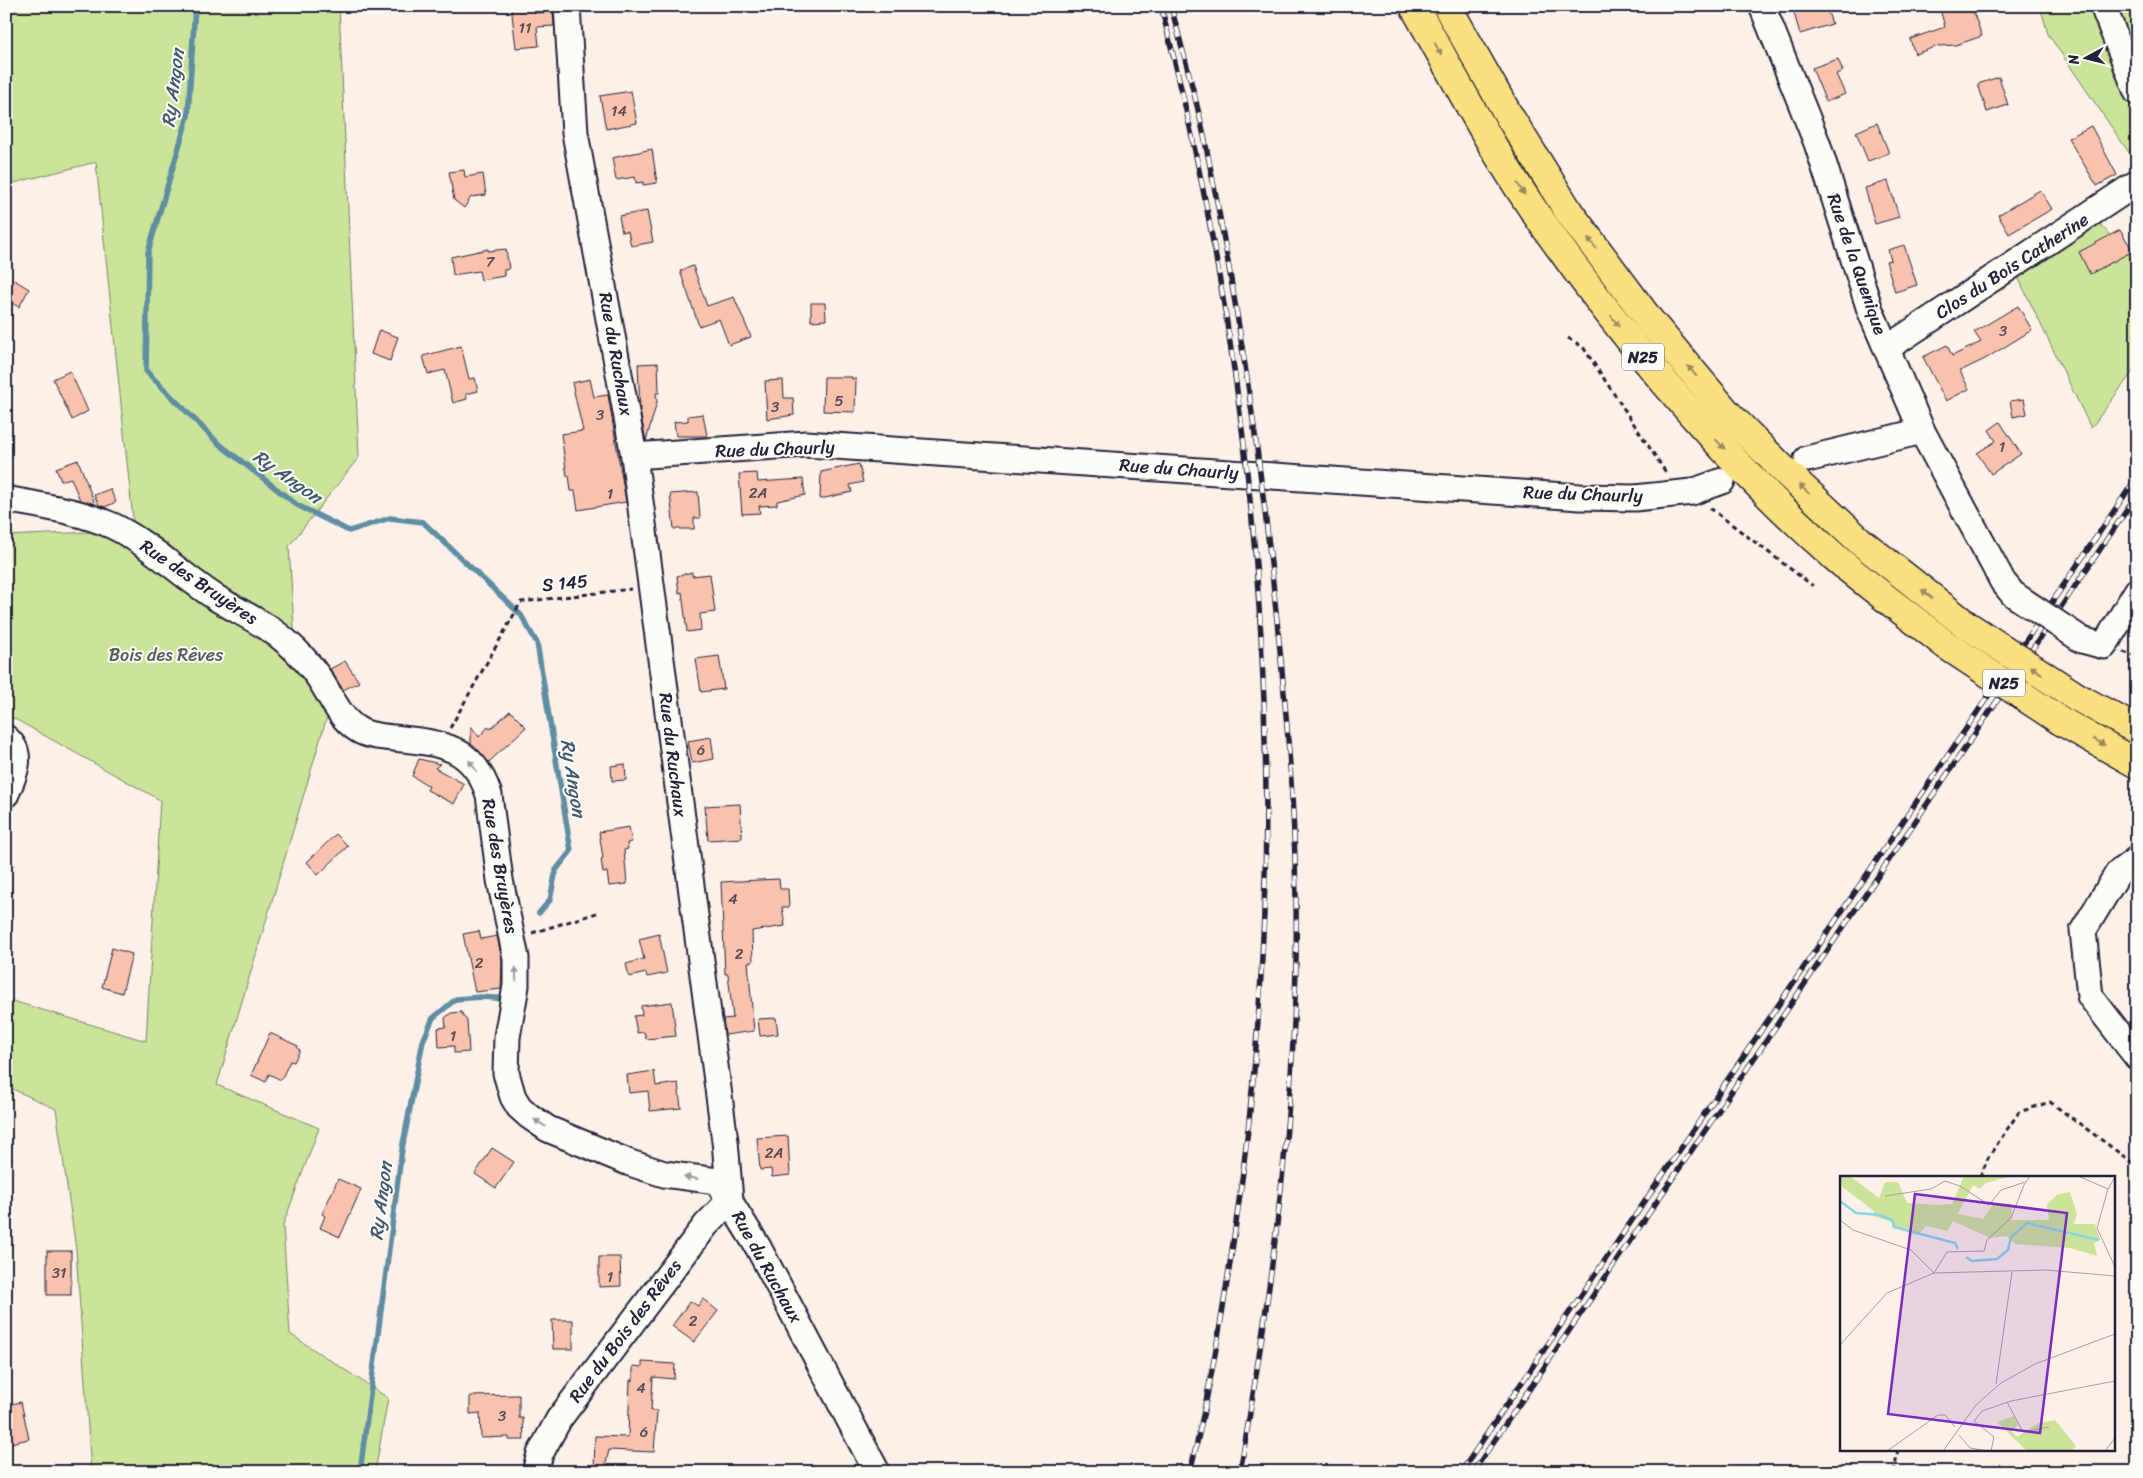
<svg xmlns="http://www.w3.org/2000/svg" width="2143" height="1478" font-family="Sriracha,sans-serif">
  <style>
    .green { fill: #cce499; stroke: #77836a }
    .lines { fill: none; stroke-linecap: round; stroke-linejoin: round }
    .stream { stroke: #5f8da2; stroke-width: 5.5 }
    .building { fill: #f9c2ad; stroke: #22223b }
    .minor-casing { stroke: #22223b; stroke-width: 29 }
    .highway-casing { stroke: #22223b; stroke-width: 31 }
    .path { stroke: #22223b; stroke-width: 3; stroke-dasharray: 5 4; stroke-linecap: butt }
    .minor { stroke: #fdfcf7; stroke-width: 25 }
    .highway { stroke: #fbe080; stroke-width: 28 }
    .rail-casing { stroke: #22223b; stroke-width: 5.5 }
    .rail { stroke: #fdfcf7; stroke-width: 4; stroke-dasharray: 11; stroke-linecap: butt }
    .minor-bridge-casing { stroke: #22223b; stroke-width: 29; stroke-linecap: butt }
    .highway-bridge-casing { stroke: #22223b; stroke-width: 31; stroke-linecap: butt }
    .minor-bridge { stroke: #fdfcf7; stroke-width: 25 }
    .highway-bridge { stroke: #fbe080; stroke-width: 28 }
    .oneway { fill: #998a61 }
    .oneway2 { fill: #9a9aa2 }
    .labels { text-anchor: middle; stroke-width: 4; stroke-linejoin: round; paint-order: stroke }
    .number-label { font-size: 15px; fill: #584a58 }
    .shield { fill: #fdfcf7; stroke: #646373; stroke-width: 1 }
    .shield-label { font-size: 16px; font-weight: bold; fill: #22223b }
    .street-label { font-size: 18px; fill: #22223b; stroke: #fdfcf7 }
    .park-label { font-size: 18px; fill: #555c57; stroke: #fdfcf7 }
    .water-label { font-size: 19px; font-style: italic; fill: #40586e; stroke: #fdfcf7 }
    .inset-river { fill: none; stroke: #87d5e6; stroke-width: 2.5 }
    .inset-road { fill: none; stroke: #a59ea3; stroke-width: 1 }
    .view { fill: #7b2cbf; fill-opacity: 0.15; stroke: #7b2cbf; stroke-width: 2.5 }
    .inset-edge { fill: none; stroke: #22223b; stroke-width: 2.5 }
  </style>
  <rect width="100%" height="100%" fill="#fcf0e8"/>
  <filter id="ink" filterUnits="userSpaceOnUse"><feTurbulence type="fractalNoise" baseFrequency=".02" numOctaves="2"/><feDisplacementMap in="SourceGraphic" scale="10" xChannelSelector="R" yChannelSelector="G"/><feConvolveMatrix kernelMatrix="1 2 1 2 8 2 1 2 1" color-interpolation-filters="sRGB"/></filter>
  <g filter="url(#ink)">
    <!-- green -->
    <g class="green">
      <polygon points="6,6 339,6 359,457 289,546 295,645 329,710 217,1085 319,1128 283,1225 290,1334 388,1398 375,1472 91,1472 76,1249 56,1109 6,1086 6,999 146,1041 160,800 6,714 6,536 134,530 96,162 6,185"/>
      <polygon points="2040,6 2137,6 2137,160 2132,157 2048,34"/>
      <polygon points="2093,217 2137,264 2137,366 2091,428 2013,267"/>
    </g>
    <g class="lines">
      <!-- stream -->
      <g class="stream">
        <polyline points="195,6 188,116 148,252 146,371 218,443 297,505 349,531 390,518 423,522 521,615 537,643 571,851 556,870 550,900 539,913"/>
        <polyline points="360,1472 402,1149 423,1041 433,1018 456,999 481,997 508,999"/>
      </g>
    </g>
    <!-- building -->
    <g class="building">
      <polygon points="511,6 535,6 535,13 553,12 554,26 537,27 539,46 516,48"/>
      <polygon points="1792,6 1826,6 1832,24 1800,34"/>
      <polygon points="1939,6 1971,6 1982,36 1956,45 1938,46 1915,54 1910,39 1945,27"/>
      <polygon points="1838,59 1843,71 1836,74 1845,94 1826,102 1812,68"/>
      <polygon points="1999,77 2008,105 1987,112 1978,84"/>
      <polygon points="631,91 637,123 606,129 600,96"/>
      <polygon points="1877,123 1889,153 1868,161 1856,132"/>
      <polygon points="2091,126 2117,175 2097,186 2068,138"/>
      <polygon points="652,149 657,183 643,185 643,182 636,183 635,177 616,180 612,158"/>
      <polygon points="464,170 465,177 483,174 486,195 471,197 464,208 454,200 449,172"/>
      <polygon points="1888,181 1899,217 1875,224 1865,188"/>
      <polygon points="2040,190 2052,209 2009,234 1998,215"/>
      <polygon points="647,211 653,242 631,246 628,231 622,232 619,216"/>
      <polygon points="2120,230 2133,251 2090,274 2079,252"/>
      <polygon points="1904,245 1917,285 1895,292 1886,261 1891,260 1888,250"/>
      <polygon points="488,249 488,251 506,249 509,269 504,270 504,276 481,280 479,271 453,275 451,257"/>
      <polygon points="693,266 707,306 734,297 751,337 729,345 719,319 699,326 680,271"/>
      <polygon points="6,275 29,289 19,307 6,300"/>
      <polygon points="811,303 825,303 826,320 811,321"/>
      <polygon points="2018,306 2032,330 1985,359 1960,371 1969,389 1946,401 1923,357 1947,345 1952,356 1981,342 1974,332"/>
      <polygon points="379,330 398,337 390,361 371,354"/>
      <polygon points="461,346 469,379 475,378 478,391 466,394 467,399 453,403 445,370 428,374 423,356"/>
      <polygon points="658,363 659,393 656,393 657,402 646,441 640,411 638,364"/>
      <polygon points="70,371 88,411 72,420 53,379"/>
      <polygon points="824,377 852,377 852,379 856,379 855,412 823,411"/>
      <polygon points="590,379 594,397 608,395 626,502 578,510 575,491 571,491 569,475 567,476 561,434 583,431 572,383"/>
      <polygon points="783,380 784,398 793,398 794,415 767,419 765,381"/>
      <polygon points="2024,399 2027,414 2013,417 2010,401"/>
      <polygon points="703,414 707,436 676,436 674,422 688,421 688,416"/>
      <polygon points="2000,422 2021,454 1991,474 1977,453 1996,441 1989,430"/>
      <polygon points="78,460 95,504 80,500 71,478 61,481 56,468"/>
      <polygon points="859,464 863,482 850,485 852,492 820,499 821,472"/>
      <polygon points="757,473 758,482 803,479 805,495 777,501 777,505 759,506 760,513 742,514 739,474"/>
      <polygon points="110,489 116,502 105,507 99,505 94,495"/>
      <polygon points="698,492 700,518 694,518 694,529 674,529 670,494"/>
      <polygon points="692,572 692,576 710,574 715,612 700,614 701,630 687,632 682,592 679,593 677,576"/>
      <polygon points="719,656 724,689 701,692 696,659"/>
      <polygon points="345,661 359,682 343,690 330,669"/>
      <polygon points="510,711 526,727 489,762 471,744 471,726 479,737 488,727 490,729"/>
      <polygon points="711,737 714,759 692,763 688,741"/>
      <polygon points="419,759 440,764 435,768 464,784 454,804 427,790 429,786 412,776"/>
      <polygon points="625,764 626,780 612,781 611,766"/>
      <polygon points="740,804 742,838 708,840 705,806"/>
      <polygon points="629,827 632,842 627,843 628,849 624,850 627,884 609,886 607,872 603,873 601,859 603,858 599,832"/>
      <polygon points="336,834 348,846 318,875 307,862"/>
      <polygon points="779,879 780,889 788,889 789,907 782,907 785,926 752,931 753,962 748,962 754,1031 725,1035 723,1019 733,1018 728,974 725,974 721,882"/>
      <polygon points="479,931 481,939 497,936 502,959 501,989 475,992 463,934"/>
      <polygon points="659,934 667,973 647,977 646,973 629,977 626,964 644,959 639,939"/>
      <polygon points="112,948 132,954 122,993 102,987"/>
      <polygon points="672,1002 676,1036 646,1039 644,1032 637,1033 634,1016 642,1015 641,1006"/>
      <polygon points="461,1012 467,1021 469,1052 454,1053 454,1046 439,1047 438,1028 446,1027 445,1018 451,1013"/>
      <polygon points="776,1018 778,1034 760,1036 758,1019"/>
      <polygon points="270,1033 298,1046 297,1048 300,1050 294,1062 290,1061 281,1080 269,1074 266,1082 251,1075"/>
      <polygon points="654,1071 656,1086 678,1083 681,1108 650,1111 648,1091 629,1093 627,1075"/>
      <polygon points="788,1136 790,1175 772,1177 771,1169 760,1170 757,1138"/>
      <polygon points="492,1148 514,1162 496,1188 475,1174"/>
      <polygon points="338,1179 361,1189 340,1237 320,1228 325,1216 322,1214"/>
      <rect x="47" y="1251" width="24" height="44"/>
      <polygon points="599,1257 620,1257 621,1286 599,1287"/>
      <polygon points="703,1299 718,1311 694,1342 672,1326 690,1301 698,1306"/>
      <polygon points="552,1320 573,1320 573,1349 553,1349"/>
      <polygon points="642,1362 675,1364 674,1379 653,1377 651,1411 657,1411 654,1452 609,1450 604,1472 594,1472 595,1436 628,1437 630,1380 633,1381 633,1366 642,1367"/>
      <polygon points="519,1395 519,1418 523,1418 524,1440 509,1440 509,1437 481,1438 480,1413 470,1414 470,1396"/>
      <polygon points="21,1402 29,1439 6,1444 6,1405"/>
    </g>
    <g class="lines">
      <!-- minor casing -->
      <g class="minor-casing">
        <g id="minor">
          <polyline points="567,6 575,133 634,456 725,1141 730,1200"/>
          <polyline points="1762,6 1817,143 1870,310 1922,431 2003,582 2013,594"/>
          <polyline points="2103,6 2137,92"/>
          <polyline points="1887,348 2137,183"/>
          <polyline points="634,456 806,444 1580,497 1635,498 1692,492 1722,481"/>
          <polyline points="1807,459 1922,431"/>
          <path d="M6,499C42,506 79,511 113,526C150,544 181,575 215,597C240,613 267,624 289,644C299,653 309,664 317,675C330,693 338,717 357,729C367,736 382,737 394,738C440,743 473,745 489,795L500,880L516,958V986L507,1037L506,1073L513,1097L519,1107L529,1116L548,1129L630,1163L664,1174L717,1181L758,1247L877,1472"/>
          <polyline points="2082,640 2104,646 2137,591"/>
          <path d="M6,738C25,754 14,775 6,794"/>
          <polyline points="2137,859 2118,873 2083,931 2090,996 2137,1057"/>
          <polyline points="535,1472 540,1454 559,1419 706,1225 730,1200"/>
        </g>
      </g>
      <!-- highway casing -->
      <g class="highway-casing">
        <g id="highway">
          <path d="M1414,6C1457,82 1497,160 1548,231C1632,350 1727,463 1837,559C1872,589 1910,616 1946,645"/>
          <polyline points="1447,6 1509,116 1569,212 1650,321 1728,414 1790,476 1861,542 1965,624"/>
          <polyline points="2077,697 2137,730"/>
          <polyline points="2061,721 2137,764"/>
        </g>
      </g>
      <!-- path -->
      <g class="path">
        <polyline points="1568,338 1583,347 1667,474"/>
        <polyline points="1710,508 1813,586"/>
        <polyline points="2123,652 2137,656"/>
        <polyline points="450,728 521,602 631,589"/>
        <polyline points="532,933 600,912"/>
        <polyline points="1980,1177 1989,1156 2019,1112 2050,1102 2137,1166"/>
        <polyline points="1894,1472 1898,1449"/>
      </g>
      <!-- minor -->
      <use href="#minor" class="minor"/>
      <!-- highway -->
      <use href="#highway" class="highway"/>
      <!-- rail casing -->
      <g class="rail-casing">
        <g id="rail">
          <path d="M1161,6C1265,410 1296,817 1235,1230C1223,1311 1210,1392 1190,1472"/>
          <path d="M1171,6C1182,49 1195,93 1204,136C1237,296 1261,458 1277,621C1291,754 1301,888 1294,1022C1287,1174 1266,1322 1240,1472"/>
          <polyline points="1461,1472 2137,477"/>
          <polyline points="1473,1472 2137,495"/>
        </g>
      </g>
      <!-- rail -->
      <use href="#rail" class="rail"/>
      <!-- minor-bridge casing -->
      <g class="minor-bridge-casing">
        <polyline id="minor-bridge" points="2013,594 2082,640"/>
      </g>
      <!-- highway-bridge casing -->
      <g class="highway-bridge-casing">
        <g id="highway-bridge">
          <polyline points="1965,624 2077,697"/>
          <polyline points="1946,645 2061,721"/>
        </g>
      </g>
      <!-- minor-bridge -->
      <use href="#minor-bridge" class="minor-bridge"/>
      <!-- highway-bridge -->
      <use href="#highway-bridge" class="highway-bridge"/>
    </g>
    <!-- one-way arrows -->
    <defs><path id="oneway-solid" d="M-6-.8H1V-3.2L6.5 0L1 3.2V.8H-6Z" transform="scale(1.25)"/></defs>
    <g class="oneway">
      <use href="#oneway-solid" transform="translate(1438 49) rotate(61)"/>
      <use href="#oneway-solid" transform="translate(1521 189) rotate(58)"/>
      <use href="#oneway-solid" transform="translate(1592 243) rotate(-127)"/>
      <use href="#oneway-solid" transform="translate(1615 321) rotate(53)"/>
      <use href="#oneway-solid" transform="translate(1692 371) rotate(-130)"/>
      <use href="#oneway-solid" transform="translate(1720 444) rotate(46)"/>
      <use href="#oneway-solid" transform="translate(1804 489) rotate(-137)"/>
      <use href="#oneway-solid" transform="translate(1927 594) rotate(-142)"/>
      <use href="#oneway-solid" transform="translate(2036 670) rotate(-147)"/>
      <use href="#oneway-solid" transform="translate(2099 742) rotate(29)"/>
    </g>
    <g class="oneway2">
      <use href="#oneway-solid" transform="translate(473 766) rotate(-127)"/>
      <use href="#oneway-solid" transform="translate(516 974) rotate(-92)"/>
      <use href="#oneway-solid" transform="translate(540 1123) rotate(-148)"/>
      <use href="#oneway-solid" transform="translate(691 1178) rotate(-172)"/>
    </g>
  </g>
  <g class="labels">
    <!-- number labels -->
    <g class="number-label">
      <text x="525" y="33">11</text>
      <text x="619" y="116">14</text>
      <text x="490" y="267">7</text>
      <text x="2003" y="336">3</text>
      <text x="839" y="406">5</text>
      <text x="775" y="412">3</text>
      <text x="600" y="420">3</text>
      <text x="2002" y="452">1</text>
      <text x="758" y="498">2A</text>
      <text x="610" y="499">1</text>
      <text x="701" y="755">6</text>
      <text x="733" y="904">4</text>
      <text x="739" y="959">2</text>
      <text x="479" y="968">2</text>
      <text x="453" y="1041">1</text>
      <text x="774" y="1158">2A</text>
      <text x="59" y="1278">31</text>
      <text x="610" y="1282">1</text>
      <text x="693" y="1326">2</text>
      <text x="641" y="1393">4</text>
      <text x="502" y="1421">3</text>
      <text x="644" y="1437">6</text>
    </g>
    <!-- shield labels -->
    <g class="shield">
      <rect x="1622" y="343.5" width="42" height="27" rx="4"/>
      <rect x="1983" y="669.5" width="42" height="27" rx="4"/>
    </g>
    <g class="shield-label">
      <text x="1643" y="363">N25</text>
      <text x="2004" y="689">N25</text>
    </g>
    <!-- street labels -->
    <g class="street-label">
      <text transform="translate(1857 264) rotate(71)" y="6">Rue de la Quenique</text>
      <text transform="translate(2012 266) rotate(-33)" y="6">Clos du Bois Catherine</text>
      <text transform="translate(616 354) rotate(80)" y="6">Rue du Ruchaux</text>
      <text transform="translate(775 449) rotate(-2)" y="6">Rue du Chaurly</text>
      <text transform="translate(1179 469) rotate(4)" y="6">Rue du Chaurly</text>
      <text transform="translate(1583 494) rotate(2)" y="6">Rue du Chaurly</text>
      <text transform="translate(199 582) rotate(34)" y="6">Rue des Bruyères</text>
      <text transform="translate(565 583) rotate(-6)" y="6">S 145</text>
      <text transform="translate(673 755) rotate(83)" y="6">Rue du Ruchaux</text>
      <text transform="translate(500 866) rotate(80)" y="6">Rue des Bruyères</text>
      <text transform="translate(767 1267) rotate(61)" y="6">Rue du Ruchaux</text>
      <text transform="translate(625 1331) rotate(-53)" y="6">Rue du Bois des Rêves</text>
    </g>
    <!-- park labels -->
    <g class="park-label">
      <text x="166" y="661">Bois des Rêves</text>
    </g>
    <!-- water labels -->
    <g class="water-label">
      <text transform="translate(172 88) rotate(-83)" y="7">Ry Angon</text>
      <text transform="translate(288 476) rotate(35)" y="7">Ry Angon</text>
      <text transform="translate(574 778) rotate(81)" y="7">Ry Angon</text>
      <text transform="translate(380 1201) rotate(-83)" y="7">Ry Angon</text>
    </g>
  </g>
  <!-- overview -->
  <g transform="translate(1840 1176)">
    <rect width="275" height="275" fill="#fcf0e8"/>
    <path d="M0,0H10L39,22L45,6H58L67,27L98,29L112,28L124,0H172L146,7L140,13L133,9L118,38L143,43L154,27L172,28L171,44H209L207,28L217,19L230,16L237,38L234,48H255L260,64L254,67L257,80L230,72L175,68L167,60L150,62L113,45L107,55L86,50L78,59L52,51V46L33,40L34,35L0,9ZM174,240L178,249L171,255L177,261L198,247L215,244L236,270L231,275H187L157,246Z" fill="#cce499"/>
    <path class="inset-river" d="M0,25L16,37L40,39L52,44L54,51L115,67L118,73M126,81L132,85L157,83L168,74L171,61L187,47L259,64"/>
    <path class="inset-road" d="M238,0L268,13M275,1L268,13L257,52L275,91M45,20L91,13L105,5L120,10L149,29L161,14L185,6M0,44L13,54L71,74L94,97M94,97L107,76L144,75L147,64L171,42L184,9L190,0M0,169L47,117L94,97L206,94L275,100M156,208L172,96M167,226L183,256L209,251M119,259L130,272L148,275M47,275L98,239H105L115,251M103,275L136,229L161,207L195,188L275,158M151,275L154,261L134,245L142,235L171,225L275,205M265,275L275,262"/>
    <path class="view" d="M75,18L227,37L200,257L48,238Z"/>
    <rect width="275" height="275" class="inset-edge"/>
  </g>
  <!-- margin -->
  <rect width="2143" height="1478" fill="none" stroke="#fdfcf7" stroke-width="25"/>
  <rect x="12" y="12" width="2118" height="1453" fill="none" stroke="#22223b" stroke-width="2" filter="url(#ink)"/>
  <!-- north arrow -->
  <g transform="translate(2086 58) rotate(263)" stroke="#fdfcf7" stroke-width="4" paint-order="stroke">
  <path d="M0-4L9 19L0 12L-9 19Z" fill="#22223b"/>
  <text y="-8" font-size="14" font-weight="bold" text-anchor="middle" fill="#22223b">N</text>
  </g>
</svg>
